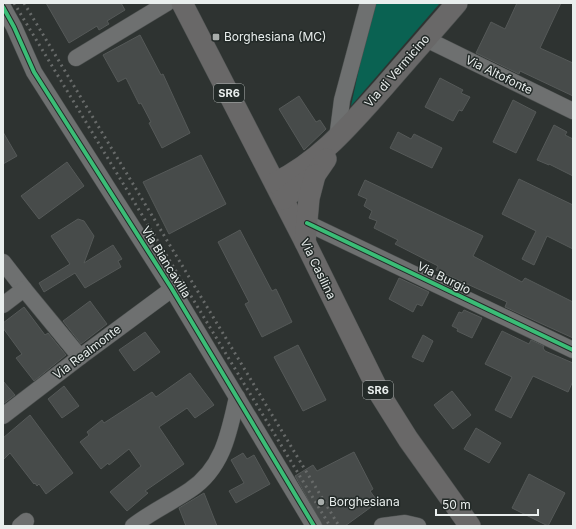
<svg xmlns="http://www.w3.org/2000/svg" width="576" height="529" font-family="Inter,sans-serif">
  <style>
    .green { fill: #0a6252 }
    .building { fill: #474b4a; stroke: #555958 }
    .lines { fill: none; stroke-linecap: round; stroke-linejoin: round }
    .minor-casing { stroke: #4d5150; stroke-width: 17 }
    .major-casing { stroke: #4d5150; stroke-width: 22 }
    .minor { stroke: #6e7070; stroke-width: 16 }
    .major { stroke: #696868; stroke-width: 21 }
    .rail { stroke: #686b6a; stroke-width: 3; stroke-dasharray: 2 4; stroke-linecap: butt }
    .cycleway-casing { stroke: #232a28; stroke-width: 6 }
    .cycleway { stroke: #3abd76; stroke-width: 4 }
    .poi-dot { fill: #a8adab; stroke: #232a28; stroke-width: 1.5 }
    .labels { text-anchor: middle; stroke-width: 3; stroke-linejoin: round; paint-order: stroke }
    .shield { fill: #232a28; stroke: #aeb3b2; stroke-width: 1 }
    .shield-label { font-size: 11px; font-weight: bold; fill: #e9eeed }
    .poi-label { font-size: 12px; fill: #e9eeed; stroke: #232a28; text-anchor: start }
    .street-label { font-size: 12px; fill: #e9eeed; stroke: #232a28 }
  </style>
  <rect width="100%" height="100%" fill="#2e3331"/>
  <!-- green -->
  <polygon class="green" points="373,3 440,3 351,106"/>
  <!-- building -->
  <g class="building">
    <polygon points="46,3 121,3 125,10 107,21 109,24 99,30 97,26 69,43"/>
    <polygon points="517,3 561,3 540,48 573,63 573,96 520,71 519,74 476,53 491,22 505,29"/>
    <polygon points="140,35 161,75 163,74 190,133 162,148 149,123 151,122 141,103 139,104 126,78 118,82 103,55"/>
    <polygon points="440,78 463,90 461,93 470,97 462,111 459,110 453,121 425,107"/>
    <polygon points="299,96 316,122 320,120 326,129 304,150 279,109"/>
    <polygon points="513,100 536,112 516,153 493,142"/>
    <polygon points="554,125 567,132 565,135 573,139 573,176 549,164 549,165 537,160"/>
    <polygon points="3,132 17,156 3,164"/>
    <polygon points="398,132 411,139 414,134 442,148 432,168 390,148"/>
    <polygon points="201,155 226,204 169,234 143,182"/>
    <polygon points="67,162 84,186 39,219 21,196"/>
    <polygon points="519,179 573,205 573,249 547,236 534,265 522,259 536,231 502,214"/>
    <polygon points="365,180 483,236 473,256 522,282 525,278 573,302 573,338 505,307 507,302 436,270 438,266 395,244 398,240 374,228 377,221 369,218 372,211 364,206 367,199 358,195"/>
    <polygon points="78,219 84,221 94,236 84,263 113,245 122,259 118,261 121,267 85,288 75,273 44,292 39,283 70,264 51,236"/>
    <polygon points="240,230 272,291 276,289 292,322 262,337 245,304 249,302 218,242"/>
    <polygon points="399,278 429,292 422,306 417,304 413,312 389,299"/>
    <polygon points="90,301 107,324 81,344 63,321"/>
    <polygon points="24,307 45,335 48,333 66,355 34,381 16,358 22,354 3,328 3,323"/>
    <polygon points="464,310 482,318 472,338 457,331 458,329 452,326 459,312 462,313"/>
    <polygon points="502,331 529,344 531,340 544,346 543,348 545,351 573,363 573,381 568,392 533,376 511,418 495,410 512,377 485,364"/>
    <polygon points="145,332 160,352 134,371 119,350"/>
    <polygon points="423,335 433,341 423,362 412,357"/>
    <polygon points="298,345 326,400 303,411 274,357"/>
    <polygon points="190,373 214,405 195,418 187,408 159,427 184,464 145,491 148,493 127,511 110,492 141,466 129,449 109,465 108,463 101,469 80,442 89,435 87,432 102,420 104,423 152,392 156,397"/>
    <polygon points="3,381 15,395 3,404"/>
    <polygon points="64,386 79,406 62,418 48,399"/>
    <polygon points="452,391 471,415 453,429 434,405"/>
    <polygon points="30,415 73,473 46,494 39,484 37,486 35,483 34,484 10,453 3,460 3,438"/>
    <polygon points="476,428 501,443 489,463 464,449"/>
    <polygon points="354,452 373,489 370,491 378,502 345,526 323,526 295,476 313,465 317,471"/>
    <polygon points="243,453 247,459 254,455 270,484 236,503 229,491 244,483 231,460"/>
    <polygon points="529,474 565,493 548,526 512,508"/>
    <polygon points="204,493 217,526 186,526 179,508"/>
  </g>
  <g class="lines">
    <!-- minor casing -->
    <g class="minor-casing">
      <g id="minor">
        <polyline points="3,7 14,27 34,72 172,289 314,526"/>
        <polyline points="426,39 573,111"/>
        <polyline points="76,58 167,3"/>
        <polyline points="337,139 342,100 368,3"/>
        <polyline points="307,223 573,350"/>
        <polyline points="3,262 24,289"/>
        <polyline points="3,305 24,289 80,357"/>
        <polyline points="3,416 80,357 172,289"/>
        <polyline points="20,526 26,521"/>
        <path d="M133,526C151,512 171,503 190,490C223,468 229,433 237,397"/>
        <polyline points="382,526 405,523 418,526"/>
      </g>
    </g>
    <!-- major casing -->
    <g class="major-casing">
      <g id="major">
        <polyline points="182,3 305,242 381,396 408,439 470,526"/>
        <path d="M275,183C321,160 349,126 383,88C408,59 433,31 457,3"/>
        <polyline points="283,199 315,175 326,159"/>
        <polyline points="305,242 309,198 315,175"/>
      </g>
    </g>
    <!-- minor -->
    <use href="#minor" class="minor"/>
    <!-- major -->
    <use href="#major" class="major"/>
    <!-- rail -->
    <g class="rail">
      <polyline points="14,3 330,526"/>
      <polyline points="24,3 339,526"/>
    </g>
    <!-- cycleway casing -->
    <g class="cycleway-casing">
      <g id="cycleway">
        <polyline points="3,7 14,27 34,72 172,289 314,526"/>
        <polyline points="307,223 573,350"/>
      </g>
    </g>
    <!-- cycleway -->
    <use href="#cycleway" class="cycleway"/>
  </g>
  <!-- markers -->
  <g class="poi-dot">
    <rect x="212" y="33" width="8" height="8" rx="2"/>
    <circle cx="321" cy="502" r="4"/>
  </g>
  <g class="labels">
    <!-- shield labels -->
    <g class="shield">
      <rect x="214" y="84" width="30" height="18" rx="3"/>
      <rect x="363" y="381" width="30" height="18" rx="3"/>
    </g>
    <g class="shield-label">
      <text x="229" y="97">SR6</text>
      <text x="378" y="394">SR6</text>
    </g>
    <!-- poi labels -->
    <g class="poi-label">
      <text x="224" y="41">Borghesiana (MC)</text>
      <text x="329" y="506">Borghesiana</text>
    </g>
    <!-- street labels -->
    <g class="street-label">
      <text transform="translate(397 71) rotate(-49)" y="4">Via di Vermicino</text>
      <text transform="translate(499 75) rotate(26)" y="4">Via Altofonte</text>
      <text transform="translate(166 262) rotate(58)" y="4">Via Biancavilla</text>
      <text transform="translate(318 269) rotate(64)" y="4">Via Casilina</text>
      <text transform="translate(444 278) rotate(26)" y="4">Via Burgio</text>
      <text transform="translate(87 352) rotate(-37)" y="4">Via Realmonte</text>
    </g>
  </g>
  <!-- border -->
  <rect width="576" height="529" fill="none" stroke="#e9eeed" stroke-width="8"/>
  <!-- scale -->
  <path d="M436 509v6h102v-6" fill="none" stroke="#e9eeed" stroke-width="2"/>
  <text x="442" y="509" font-size="12" fill="#e9eeed" stroke="#232a28" stroke-width="3" paint-order="stroke">50 m</text>
</svg>
